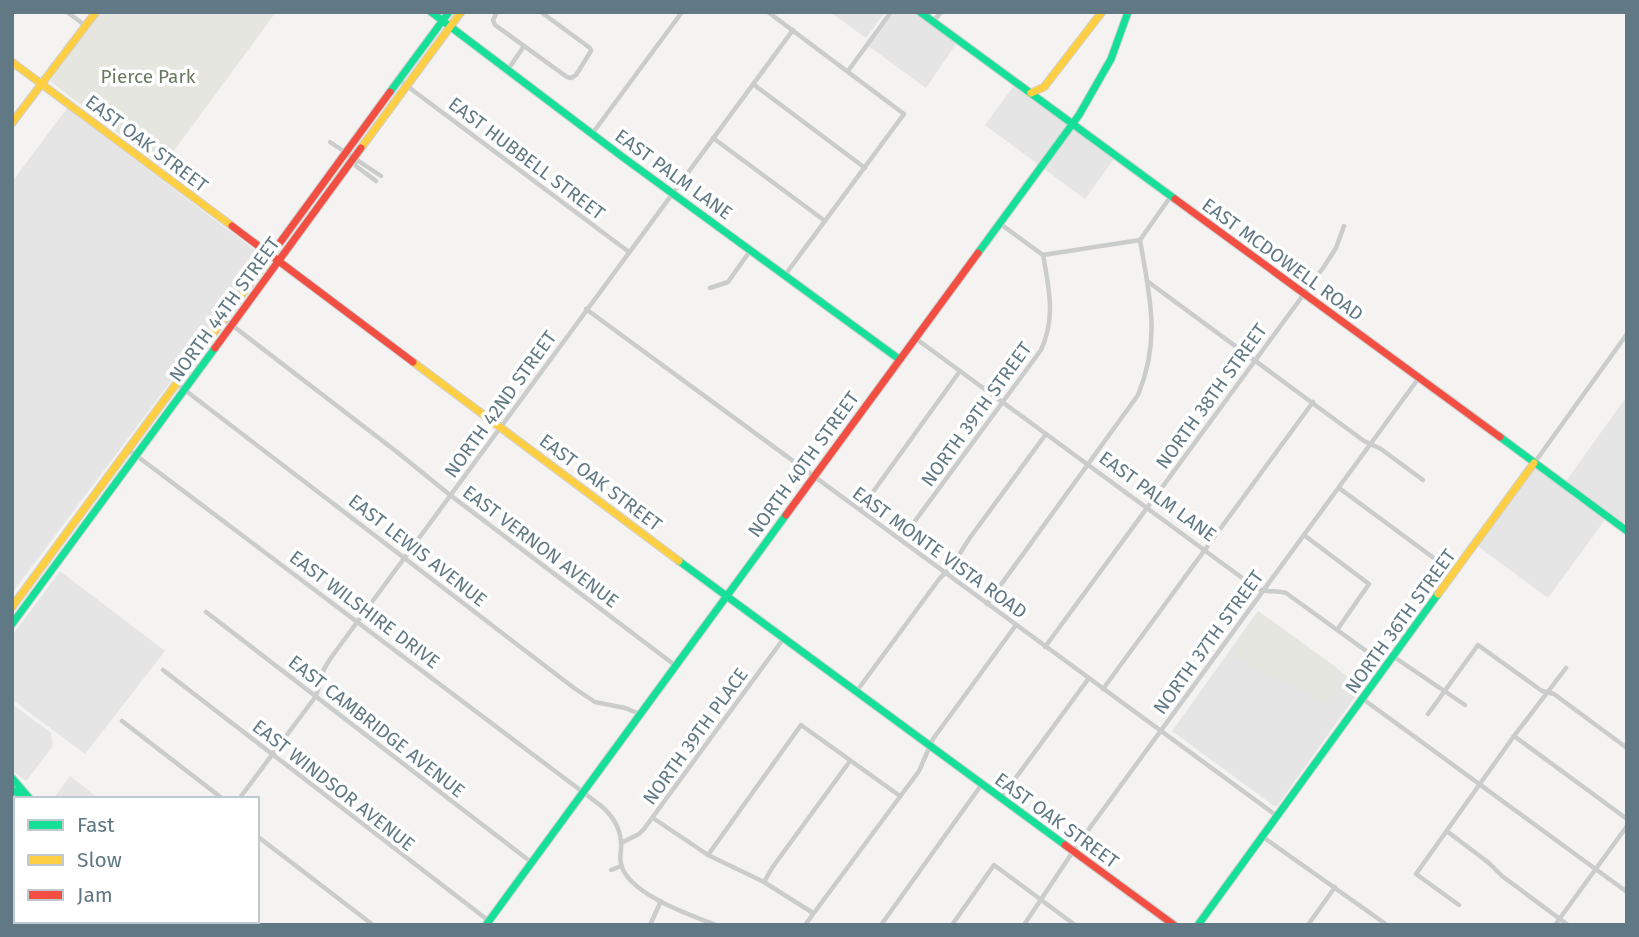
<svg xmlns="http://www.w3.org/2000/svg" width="1639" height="937" font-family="'Fira Sans',sans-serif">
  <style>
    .built { fill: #e4e5e4 }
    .green { fill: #e4e6df }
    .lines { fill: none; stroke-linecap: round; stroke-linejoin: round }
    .fast-casing { stroke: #d0d1d1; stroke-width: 9 }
    .slow-casing { stroke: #d0d1d1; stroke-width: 9 }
    .jam-casing { stroke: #d0d1d1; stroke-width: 9 }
    .street { stroke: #cbcccc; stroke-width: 4.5 }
    .fast { stroke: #16e098; stroke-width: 7 }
    .slow { stroke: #ffcf43; stroke-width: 7 }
    .jam { stroke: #f24e42; stroke-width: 7 }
    .labels { text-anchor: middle; stroke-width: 7; stroke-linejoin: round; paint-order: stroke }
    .park-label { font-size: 19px; fill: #697a61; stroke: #fff }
    .street-label { font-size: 19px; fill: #617984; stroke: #fff }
  </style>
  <rect width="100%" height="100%" fill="#f4f3f1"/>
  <!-- built -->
  <g class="built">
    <polygon points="830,12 885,12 866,38"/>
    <polygon points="891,12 920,12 958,41 926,88 867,45"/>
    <polygon points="1016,83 1116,156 1085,199 985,125"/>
    <polygon points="67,108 264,257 12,593 12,182"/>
    <polygon points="1627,396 1627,531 1607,517 1548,598 1475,544 1534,463 1564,484"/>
    <polygon points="60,571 165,651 85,754 14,701 12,703 12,636"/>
    <polygon points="1258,611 1362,687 1277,806 1274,806 1172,731"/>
    <polygon points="12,704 51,733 53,746 26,781 12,770"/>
    <polygon points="70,776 99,799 53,799"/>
  </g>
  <!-- green -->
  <g class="green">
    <polygon points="100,12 276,12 162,167 50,81"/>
    <polygon points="1258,611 1336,667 1342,684 1326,705 1319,703 1293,683 1270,676 1236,657 1235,648 1239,643 1237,641"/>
  </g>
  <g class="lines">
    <!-- fast casing -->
    <g class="fast-casing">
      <g id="fast">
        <polyline points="431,12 624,158 899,359"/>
        <polyline points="920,12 1175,199"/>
        <polyline points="390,92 449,12"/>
        <polyline points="978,253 1079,115 1111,59 1128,12"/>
        <polyline points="1500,437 1627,531"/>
        <polyline points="679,561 1065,845"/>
        <polyline points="12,624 215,348"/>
        <polyline points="12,778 30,799"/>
        <polyline points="12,790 26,797"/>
        <polyline points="486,925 786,515"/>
        <polyline points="1198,925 1438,594"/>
      </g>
    </g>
    <!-- slow casing -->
    <g class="slow-casing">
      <g id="slow">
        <polyline points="12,62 232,226"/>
        <polyline points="1031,93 1044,87 1102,12"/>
        <polyline points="12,123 96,12"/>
        <polyline points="361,148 461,12"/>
        <polyline points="413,362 679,561"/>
        <polyline points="1438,594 1534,463"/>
        <polyline points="12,607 257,274"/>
      </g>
    </g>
    <!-- jam casing -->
    <g class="jam-casing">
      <g id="jam">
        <polyline points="1175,199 1500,437"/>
        <polyline points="232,226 413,362"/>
        <polyline points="257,274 390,92"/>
        <polyline points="215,348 361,148"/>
        <polyline points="786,515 978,253"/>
        <polyline points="1065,845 1174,925"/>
        <polyline points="188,921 193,925"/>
      </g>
    </g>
    <!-- street -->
    <g class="street">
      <polyline points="67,12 86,26"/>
      <polyline points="497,12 493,20 495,25 567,77 571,78 576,75 591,51 590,48 541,12"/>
      <polyline points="768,12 904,114 785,275"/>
      <polyline points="933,22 941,12"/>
      <polyline points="507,71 524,46"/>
      <polyline points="848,71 891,12"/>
      <polyline points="399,80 629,252"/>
      <polyline points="753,84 865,168"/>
      <polyline points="592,134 682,12"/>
      <polyline points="713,138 825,221"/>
      <polyline points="330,142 381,176"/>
      <polyline points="354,160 356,166 376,181"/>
      <polyline points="999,223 1043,255 1140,240"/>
      <polyline points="1147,281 1364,441 1381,449 1423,480"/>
      <polyline points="710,288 728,282 750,251"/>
      <polyline points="586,309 1277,816"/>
      <polyline points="224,319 397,452 450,495 676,666"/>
      <path d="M915,338L1256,588C1265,593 1276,590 1286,593L1387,666"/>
      <polyline points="177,384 574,688 595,702 625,708 640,714"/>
      <path d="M129,450L600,805C611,814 620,827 621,842C622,849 619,856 621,864C628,894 690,915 716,925"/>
      <polyline points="1535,462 1627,334"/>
      <polyline points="1339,488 1454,573"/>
      <polyline points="860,510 960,371"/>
      <polyline points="1304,535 1369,584 1337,630"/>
      <path d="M901,540L1041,350C1056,318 1049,288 1043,255"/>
      <path d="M987,604L1138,395C1161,339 1150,298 1140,240L1171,196"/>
      <polyline points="206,612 531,862"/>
      <polyline points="1045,647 1323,268 1336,248 1344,226"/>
      <polyline points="1394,657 1465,705"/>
      <polyline points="163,670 489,921"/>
      <polyline points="1103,689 1313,402"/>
      <polyline points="856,692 940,578 950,569 969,539 1046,434"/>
      <polyline points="1363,699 1627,892"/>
      <polyline points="1428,714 1478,645 1542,691 1554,694 1627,748"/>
      <polyline points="122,721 223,799"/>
      <polyline points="1514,736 1627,819"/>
      <polyline points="1001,798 1089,678"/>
      <polyline points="239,799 316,696 324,669 330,659 793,30"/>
      <polyline points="653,818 708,855 764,882 813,913"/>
      <polyline points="1448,832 1489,863 1502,876 1568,925"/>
      <polyline points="257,836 373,925"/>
      <polyline points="1263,837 1387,925"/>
      <polyline points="621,843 639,834 644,829 784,638"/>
      <polyline points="708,855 801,725 900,796"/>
      <polyline points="611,870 621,866"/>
      <polyline points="764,882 772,868 850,761"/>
      <polyline points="1459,905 1416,874 1514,736 1566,668"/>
      <polyline points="12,915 16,918"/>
      <polyline points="20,921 25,925"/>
      <polyline points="135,925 137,921"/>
      <polyline points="650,925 661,901"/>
      <polyline points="805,925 919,771 933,739 1016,625"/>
      <polyline points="881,925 982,784"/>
      <polyline points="952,925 994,865 1075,925"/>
      <polyline points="1024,925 1078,844 1418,379"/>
      <polyline points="1308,925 1335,887"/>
      <polyline points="1555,925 1627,826"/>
    </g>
    <!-- fast -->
    <use href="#fast" class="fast"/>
    <!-- slow -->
    <use href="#slow" class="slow"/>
    <!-- jam -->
    <use href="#jam" class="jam"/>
  </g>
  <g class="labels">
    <!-- park labels -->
    <g class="park-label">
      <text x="148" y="83">Pierce Park</text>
    </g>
    <!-- street labels -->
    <g class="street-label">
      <text transform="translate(147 143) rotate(37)" y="7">EAST OAK STREET</text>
      <text transform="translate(527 158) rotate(37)" y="7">EAST HUBBELL STREET</text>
      <text transform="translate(674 174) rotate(36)" y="7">EAST PALM LANE</text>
      <text transform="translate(1283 259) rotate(36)" y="7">EAST MCDOWELL ROAD</text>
      <text transform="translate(224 309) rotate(-54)" y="7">NORTH 44TH STREET</text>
      <text transform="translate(1211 396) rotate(-54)" y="7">NORTH 38TH STREET</text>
      <text transform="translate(500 404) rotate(-54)" y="7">NORTH 42ND STREET</text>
      <text transform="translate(976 414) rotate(-54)" y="7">NORTH 39TH STREET</text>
      <text transform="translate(803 464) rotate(-54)" y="7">NORTH 40TH STREET</text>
      <text transform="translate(601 482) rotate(37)" y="7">EAST OAK STREET</text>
      <text transform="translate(1158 496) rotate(36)" y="7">EAST PALM LANE</text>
      <text transform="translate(541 546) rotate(37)" y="7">EAST VERNON AVENUE</text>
      <text transform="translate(418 550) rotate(38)" y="7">EAST LEWIS AVENUE</text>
      <text transform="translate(940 552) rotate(36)" y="7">EAST MONTE VISTA ROAD</text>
      <text transform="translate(365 609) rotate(37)" y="7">EAST WILSHIRE DRIVE</text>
      <text transform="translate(1400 621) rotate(-54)" y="7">NORTH 36TH STREET</text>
      <text transform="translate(1208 642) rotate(-54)" y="7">NORTH 37TH STREET</text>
      <text transform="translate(377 726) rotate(38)" y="7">EAST CAMBRIDGE AVENUE</text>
      <text transform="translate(695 736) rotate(-54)" y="7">NORTH 39TH PLACE</text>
      <text transform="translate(334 785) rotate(38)" y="7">EAST WINDSOR AVENUE</text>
      <text transform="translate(1057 820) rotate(36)" y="7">EAST OAK STREET</text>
    </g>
  </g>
  <!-- border -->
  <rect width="1639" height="937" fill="none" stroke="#617984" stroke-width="28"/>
  <!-- legend -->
  <rect x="14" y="797" width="245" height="126" fill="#ffffff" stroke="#c0c9ce" stroke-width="2"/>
  <rect x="28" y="820" width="35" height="10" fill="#16e098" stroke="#c0c9ce" stroke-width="2"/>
  <text x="77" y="832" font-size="21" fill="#617984">Fast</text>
  <rect x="28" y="855" width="35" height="10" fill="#ffcf43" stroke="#c0c9ce" stroke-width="2"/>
  <text x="77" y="867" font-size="21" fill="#617984">Slow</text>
  <rect x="28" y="890" width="35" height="10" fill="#f24e42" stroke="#c0c9ce" stroke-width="2"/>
  <text x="77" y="902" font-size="21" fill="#617984">Jam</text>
</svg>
